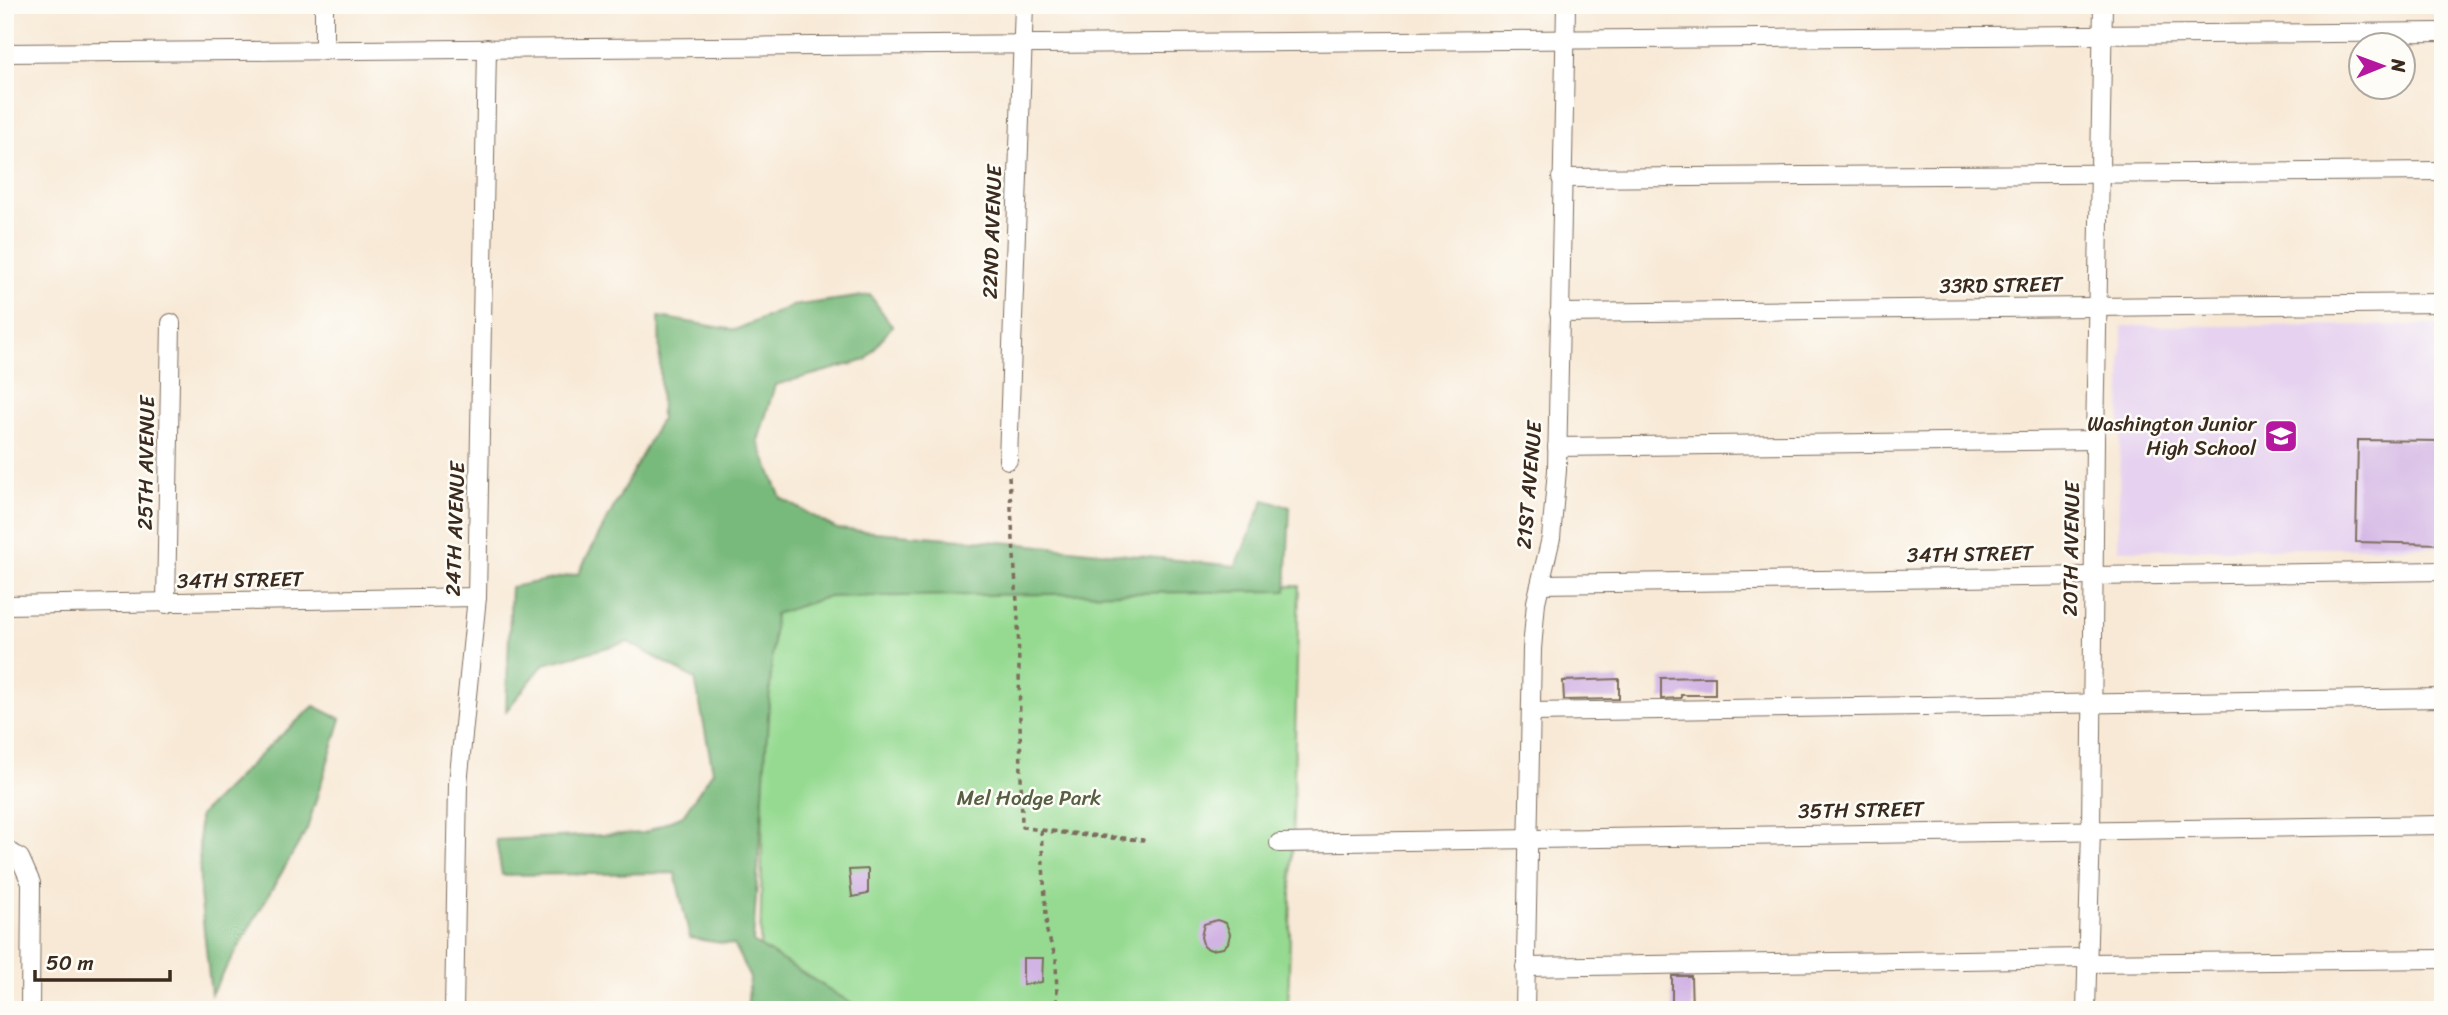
<svg xmlns="http://www.w3.org/2000/svg" width="2448" height="1015" font-family="Sriracha,sans-serif">
  <style>
    .built { fill: #e6d2f0 }
    .green { fill: #96da92; stroke: #688258; stroke-width: 2 }
    .forest { fill: #78ba7c; stroke: #5a724d; stroke-width: 2 }
    .building { fill: #d2b4e4 }
    .lines { fill: none; stroke-linecap: round; stroke-linejoin: round }
    .minor-casing { stroke: #7d6d5e; stroke-width: 20 }
    .path { stroke: #7d6d5e; stroke-width: 3.5; stroke-dasharray: 5 5; stroke-linecap: butt }
    .minor { stroke: #fff; stroke-width: 18 }
    .labels { text-anchor: middle; stroke-width: 5; stroke-linejoin: round; paint-order: stroke }
    .street-label { font-size: 21px; fill: #3b2a1e; stroke: #fdfcf7 }
    .poi-label { font-size: 21px; fill: #3b2a1e; stroke: #fdfcf7; text-anchor: end }
    .park-label { font-size: 21px; fill: #565f41; stroke: #fdfcf7 }
  </style>
  <rect width="100%" height="100%" fill="#fdfcf7"/>
  <filter id="ink" filterUnits="userSpaceOnUse"><feTurbulence type="fractalNoise" baseFrequency=".0143" numOctaves="2"/><feDisplacementMap in="SourceGraphic" scale="14" xChannelSelector="R" yChannelSelector="G"/><feConvolveMatrix kernelMatrix="1 2 1 2 8 2 1 2 1" color-interpolation-filters="sRGB"/></filter>
  <filter id="wash" filterUnits="userSpaceOnUse"><feTurbulence type="fractalNoise" baseFrequency=".00686" numOctaves="4" result="noise"/><feDisplacementMap in="SourceGraphic" scale="28" xChannelSelector="R" yChannelSelector="G"/><feGaussianBlur stdDeviation="1.57" result="paint"/><feColorMatrix in="noise" values="0 0 0 0 0 0 0 0 0 0 0 0 0 0 0 0 0 1.4 0 .05"/><feComposite in="paint" operator="in"/></filter>
  <g filter="url(#wash)">
    <rect width="100%" height="100%" fill="#f8e9d6"/>
    <!-- built -->
    <polygon class="built" points="2443,325 2443,547 2118,550 2122,326"/>
    <!-- green -->
    <polygon class="green" points="1299,586 1288,1010 759,1010 767,588"/>
    <!-- forest -->
    <g class="forest">
      <polygon points="870,295 892,326 866,360 775,385 758,441 781,498 837,529 1011,543 1236,566 1264,500 1290,507 1286,591 827,597 775,614 753,942 862,1010 747,1010 750,978 734,945 690,938 675,873 502,875 496,840 644,833 683,815 713,771 695,679 628,642 544,664 506,711 511,587 578,574 661,419 659,317 735,330 792,306"/>
      <polygon points="314,706 341,719 307,829 211,994 200,894 199,816 266,749"/>
    </g>
    <g id="blocks">
      <!-- building -->
      <g class="building">
        <polygon points="2358,440 2443,441 2442,544 2356,542"/>
        <polygon points="1700,677 1715,677 1715,695 1681,695 1681,698 1661,699 1661,678"/>
        <polygon points="1619,679 1619,699 1564,700 1563,681"/>
        <polygon points="868,869 868,894 852,897 849,870"/>
        <polygon points="1217,920 1226,923 1230,934 1228,943 1223,948 1211,950 1204,947 1201,937 1204,924"/>
        <polygon points="1023,958 1043,958 1042,982 1023,985"/>
        <polygon points="1672,976 1691,976 1692,1010 1672,1010"/>
      </g>
    </g>
  </g>
  <g filter="url(#ink)">
    <use href="#blocks" fill-opacity="0" stroke="#7d6d5e" stroke-width="2"/>
    <g class="lines">
      <!-- minor casing -->
      <g class="minor-casing">
        <g id="minor">
          <polyline points="324,5 324,51"/>
          <polyline points="5,53 2443,32"/>
          <polyline points="1561,178 2443,171"/>
          <polyline points="1559,313 2443,303"/>
          <polyline points="1557,447 2095,440"/>
          <polyline points="1008,460 1024,5"/>
          <polyline points="1541,584 2443,571"/>
          <polyline points="166,604 171,323"/>
          <polyline points="5,605 477,597"/>
          <polyline points="1531,712 2443,698"/>
          <polyline points="1279,843 2443,825"/>
          <polyline points="5,849 20,858 31,883 30,1010"/>
          <polyline points="2086,963 2443,959"/>
          <polyline points="1525,967 2086,958"/>
          <polyline points="454,1010 458,784 477,597 487,48"/>
          <polyline points="1525,1010 1532,649 1536,602 1551,538 1557,470 1566,5"/>
          <polyline points="2086,1010 2091,830 2095,440 2103,5"/>
        </g>
      </g>
      <!-- path -->
      <g class="path">
        <path d="M1009,476L1018,619L1022,827C1063,834 1102,838 1143,840L1041,830"/>
        <polyline points="1041,830 1047,932 1056,958 1057,1000 1049,1010"/>
      </g>
      <!-- minor -->
      <use href="#minor" class="minor"/>
    </g>
  </g>
  <!-- icons -->
  <defs>
    <g id="school-square" transform="scale(1.75)"><rect x="-9" y="-9" width="18" height="18" rx="4" fill="#b5179e" stroke="#fdfcf7"/><path d="M0-5L7-2L0 1L-7-2ZM-4 1L0 2.5L4 1V4Q0 6-4 4Z" fill="#fff"/></g>
  </defs>
  <g fill-rule="evenodd">
    <use href="#school-square" x="2281" y="436"/>
  </g>
  <g class="labels">
    <!-- street labels -->
    <g class="street-label">
      <text transform="translate(992 232) rotate(-88)" y="7">22ND AVENUE</text>
      <text transform="translate(2001 285) rotate(-1)" y="7">33RD STREET</text>
      <text transform="translate(146 463) rotate(-89)" y="7">25TH AVENUE</text>
      <text transform="translate(1529 485) rotate(-85)" y="7">21ST AVENUE</text>
      <text transform="translate(455 529) rotate(-88)" y="7">24TH AVENUE</text>
      <text transform="translate(2071 549) rotate(-89)" y="7">20TH AVENUE</text>
      <text transform="translate(1970 554) rotate(-1)" y="7">34TH STREET</text>
      <text transform="translate(240 580) rotate(-1)" y="7">34TH STREET</text>
      <text transform="translate(1861 810) rotate(-1)" y="7">35TH STREET</text>
    </g>
    <!-- poi labels -->
    <g class="poi-label">
      <text x="2256" y="431">Washington Junior<tspan x="2256" dy="24">High School</tspan></text>
    </g>
    <!-- park labels -->
    <g class="park-label">
      <text x="1029" y="805">Mel Hodge Park</text>
    </g>
  </g>
  <!-- margin -->
  <rect width="2448" height="1015" fill="none" stroke="#fdfcf7" stroke-width="28"/>
  <!-- north arrow -->
  <g transform="translate(2382 66) rotate(89)"><circle r="33" fill="#fdfcf7" stroke="#afa8a0" stroke-width="2"/>
  <path d="M0-5L12 26L0 18L-12 26Z" fill="#b5179e"/>
  <text y="-10" font-size="19" font-weight="bold" text-anchor="middle" fill="#3b2a1e">N</text>
  </g>
  <!-- scale -->
  <path d="M35 970v10h135v-10" fill="none" stroke="#3b2a1e" stroke-width="3.5"/>
  <text x="46" y="970" font-size="21" fill="#3b2a1e" stroke="#fdfcf7" stroke-width="5" paint-order="stroke">50 m</text>
</svg>
